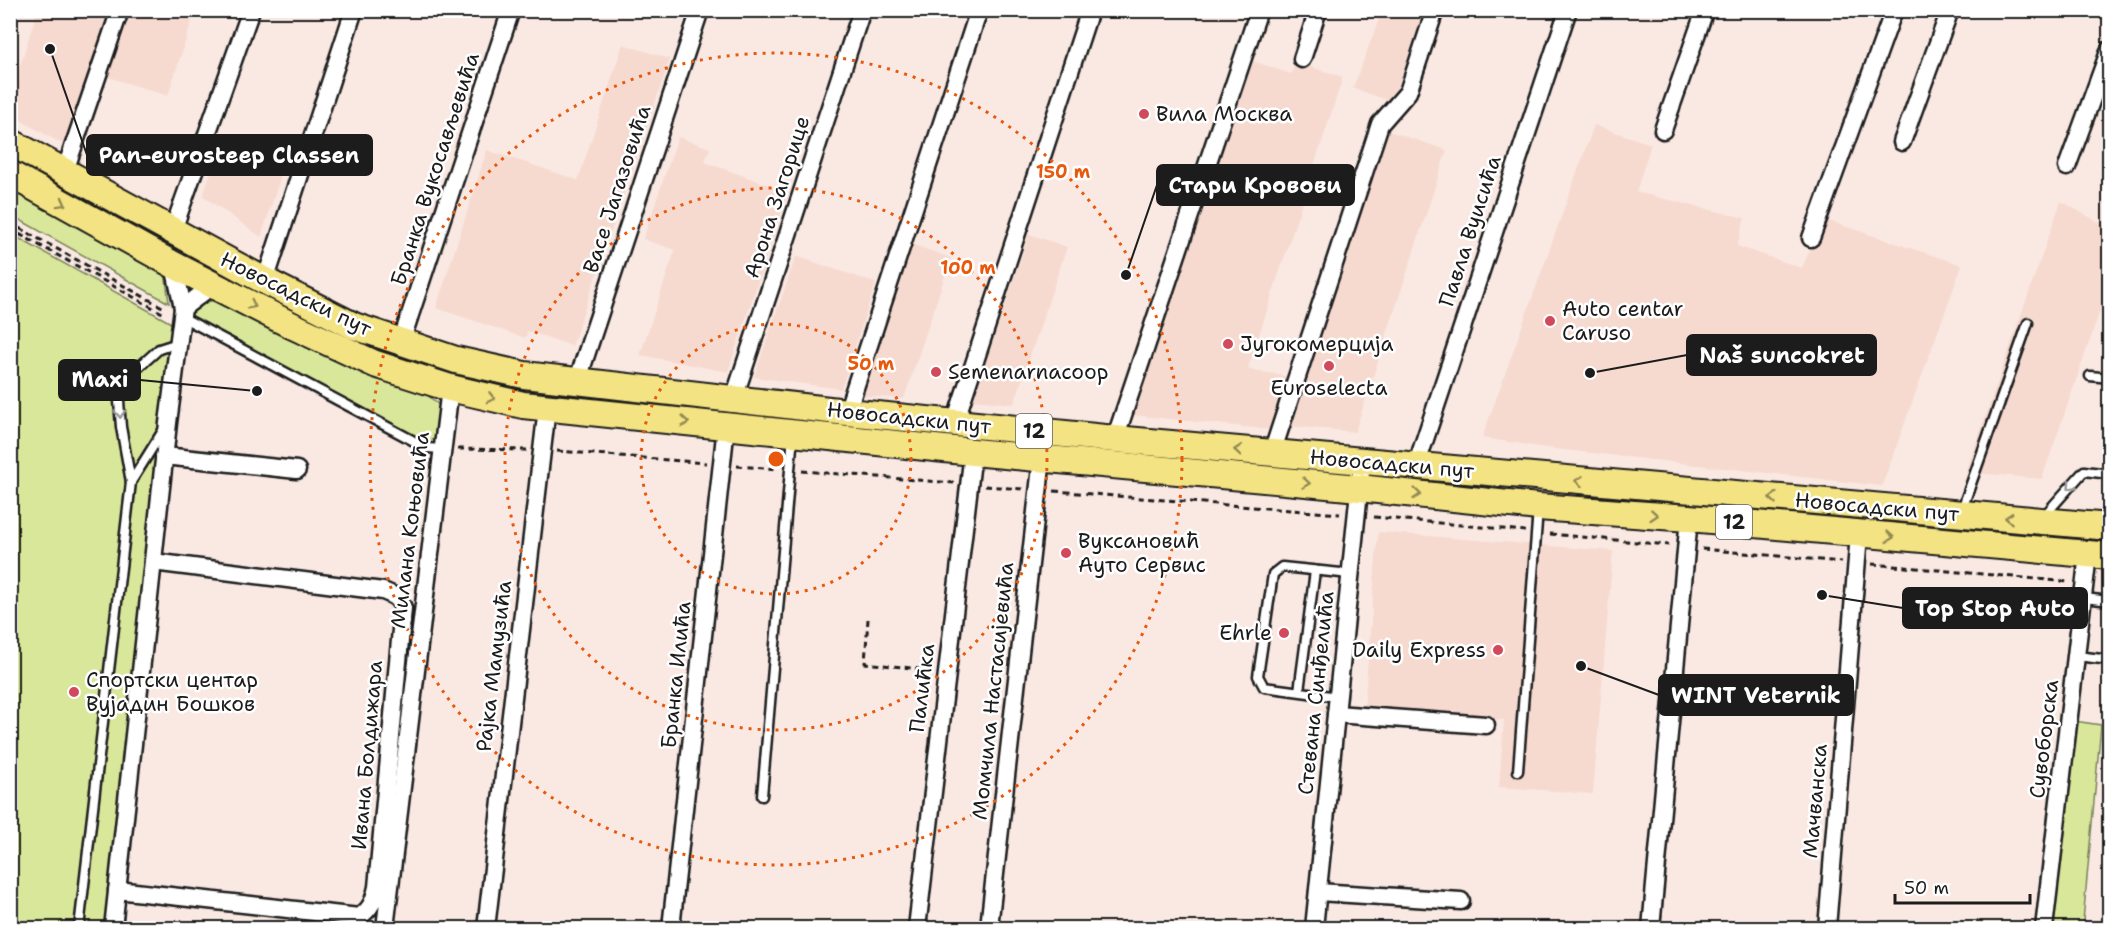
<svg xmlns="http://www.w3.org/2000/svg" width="2120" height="939" font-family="'Shantell Sans',sans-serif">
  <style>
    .built { fill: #f6dad0 }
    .green { fill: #d9e79a; stroke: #7a825b; stroke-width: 1.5 }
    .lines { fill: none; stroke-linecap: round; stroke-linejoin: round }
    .service-casing { stroke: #1c1c1c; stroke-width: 13 }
    .minor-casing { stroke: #1c1c1c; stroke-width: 21 }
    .primary-casing { stroke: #1c1c1c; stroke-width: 30 }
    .path { stroke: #1c1c1c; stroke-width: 3; stroke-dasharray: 6 4.5; stroke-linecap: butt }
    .service { stroke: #fff; stroke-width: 8 }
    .minor { stroke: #fff; stroke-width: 16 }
    .primary { stroke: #f4e382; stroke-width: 26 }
    .oneway { stroke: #938954 }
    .oneway2 { stroke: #999 }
    .ring { fill: none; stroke: #e8590c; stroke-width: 3; stroke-dasharray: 3 6 }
    .poi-dot { fill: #d1495b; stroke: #fff; stroke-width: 2 }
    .labels { text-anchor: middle; stroke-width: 5; stroke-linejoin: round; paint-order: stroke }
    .shield { fill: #fff; stroke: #606060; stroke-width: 1.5 }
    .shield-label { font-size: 20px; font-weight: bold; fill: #1c1c1c }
    .poi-label { font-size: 21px; fill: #1c1c1c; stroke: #fff; text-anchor: start }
    .street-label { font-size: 21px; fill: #1c1c1c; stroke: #fff }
    .centre { fill: #e8590c; stroke: #fff; stroke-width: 3 }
    .ring-label { font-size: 18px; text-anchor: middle; font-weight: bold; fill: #e8590c; stroke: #fff; stroke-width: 5; stroke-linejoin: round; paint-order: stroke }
    .leader { fill: none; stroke: #1c1c1c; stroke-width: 2 }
    .callout-dot { fill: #1c1c1c; stroke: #fff; stroke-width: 2 }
    .callout { fill: #1c1c1c; stroke: #1c1c1c; stroke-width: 2 }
    .callout-label { font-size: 22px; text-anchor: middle; font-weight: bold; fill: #fff }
  </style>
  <rect width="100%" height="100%" fill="#fae9e3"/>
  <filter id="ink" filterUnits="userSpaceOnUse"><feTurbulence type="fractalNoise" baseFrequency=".0167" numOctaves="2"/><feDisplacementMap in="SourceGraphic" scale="12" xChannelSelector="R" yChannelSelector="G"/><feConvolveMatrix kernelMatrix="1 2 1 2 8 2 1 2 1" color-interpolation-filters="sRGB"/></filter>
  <g filter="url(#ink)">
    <!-- built -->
    <g class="built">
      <polygon points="37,11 110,11 66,146 11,115 11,96"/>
      <polygon points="129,11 195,11 168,96 108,77"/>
      <polygon points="1382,11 1405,11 1423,17 1392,102 1353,88"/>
      <polygon points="623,44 670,59 572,346 528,331 525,338 436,308 487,150 578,180"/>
      <polygon points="1253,61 1291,74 1296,62 1343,77 1248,369 1290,377 1272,430 1132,415"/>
      <polygon points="1594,125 1651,144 1636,192 1745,218 1737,246 1802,268 1823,219 1962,265 1882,486 1547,448 1482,438"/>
      <polygon points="1386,130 1447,150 1355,432 1290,426 1319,343"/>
      <polygon points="223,134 288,154 261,237 203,196"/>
      <polygon points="678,137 710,148 705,162 788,192 728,372 640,355 675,250 643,239"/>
      <polygon points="2061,201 2109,228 2109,285 2042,479 1966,472"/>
      <polygon points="1029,234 1067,247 1014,404 973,400"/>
      <polygon points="906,242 951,258 904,399 855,395"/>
      <polygon points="796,256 876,283 841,389 754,377"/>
      <polygon points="1378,532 1613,551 1593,794 1499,787 1504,720 1364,709"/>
    </g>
    <!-- green -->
    <g class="green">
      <polygon points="10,187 165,272 169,303 11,215"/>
      <polygon points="11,234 180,328 110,928 11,928"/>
      <polygon points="214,300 227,304 338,361 424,392 440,406 436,439 424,441 191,315 198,305"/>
      <polygon points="2074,721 2101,725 2083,921 2080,928 2053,928 2051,924"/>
    </g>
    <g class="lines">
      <!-- service casing -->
      <g class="service-casing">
        <g id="service">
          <polyline points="182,317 427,448 442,449"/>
          <polyline points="2090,376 2110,378"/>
          <polyline points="131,482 164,429"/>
          <polyline points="1961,512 2028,323"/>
          <polyline points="2043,517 2084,471 2110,474"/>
          <polyline points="2084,598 2110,601"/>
          <polyline points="2077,656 2110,660"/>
          <polyline points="1299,691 1315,571"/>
          <polyline points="1338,697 1264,687 1258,676 1273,574 1282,567 1341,573 1350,576"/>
          <polyline points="1518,771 1538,509"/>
          <polyline points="762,796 793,435"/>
          <polyline points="79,928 131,482 121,427 119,401 130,375 159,349 178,343"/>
        </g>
      </g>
      <!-- minor casing -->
      <g class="minor-casing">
        <g id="minor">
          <polyline points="1302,59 1318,10"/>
          <polyline points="1663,130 1705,10"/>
          <polyline points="1902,142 1950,10"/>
          <polyline points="2067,167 2110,49"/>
          <polyline points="65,171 120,10"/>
          <polyline points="173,230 251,10"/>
          <polyline points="1811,238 1894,10"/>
          <polyline points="265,281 354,10"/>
          <polyline points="183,308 213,285"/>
          <polyline points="401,342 511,10"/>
          <polyline points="577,382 700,10"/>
          <polyline points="734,398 862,10"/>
          <polyline points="847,412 979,10"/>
          <polyline points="955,422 1090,10"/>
          <polyline points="1115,439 1259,10"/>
          <polyline points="1272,453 1380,124 1408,92 1435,10"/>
          <polyline points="164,456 297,470"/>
          <polyline points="1416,466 1568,10"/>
          <polyline points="1336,714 1486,725"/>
          <path d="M117,890L359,917C371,909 374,901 377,887L403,608C399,597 393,595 383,591L153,562"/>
          <polyline points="1318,892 1461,901"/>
          <polyline points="113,928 168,423 183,308 174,265"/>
          <polyline points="385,928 450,388"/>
          <polyline points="486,928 547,408"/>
          <polyline points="671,928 726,426"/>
          <polyline points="917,928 973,452"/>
          <polyline points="991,928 990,918 1042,458"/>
          <polyline points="1314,928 1362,462"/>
          <polyline points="1651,928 1689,518"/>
          <polyline points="1827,928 1859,534"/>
          <polyline points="2044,928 2088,554"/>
        </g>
      </g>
      <!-- primary casing -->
      <g class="primary-casing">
        <g id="primary">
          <polyline points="10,142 265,281 354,326 456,360 524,375 847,412 1115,439 2110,527"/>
          <polyline points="10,174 174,265 291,325 375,364 450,388 523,405 973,452 1359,488 1538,507 1689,518 2110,556"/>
        </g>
      </g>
      <!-- path -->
      <g class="path">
        <polyline points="10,223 166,309"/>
        <polyline points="10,229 166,315"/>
        <polyline points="458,449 527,450"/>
        <polyline points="557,451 706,463"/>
        <polyline points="737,466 778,469"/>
        <polyline points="802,471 954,483"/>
        <polyline points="985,486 1023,489"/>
        <polyline points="1054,491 1340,514"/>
        <polyline points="1374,517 1525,531"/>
        <polyline points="1550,534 1669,545"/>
        <polyline points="1702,549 1842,562"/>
        <polyline points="1872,564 2069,582"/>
        <polyline points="868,619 865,663 930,670"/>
      </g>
      <!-- service -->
      <use href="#service" class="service"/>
      <!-- minor -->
      <use href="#minor" class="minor"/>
      <!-- primary -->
      <use href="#primary" class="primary"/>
    </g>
    <!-- one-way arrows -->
    <defs><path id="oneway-chevron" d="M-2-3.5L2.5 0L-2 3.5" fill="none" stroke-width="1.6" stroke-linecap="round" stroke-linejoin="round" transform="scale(1.5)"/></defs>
    <g class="oneway">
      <use href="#oneway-chevron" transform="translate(62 203) rotate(29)"/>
      <use href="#oneway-chevron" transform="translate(252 305) rotate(27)"/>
      <use href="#oneway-chevron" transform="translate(491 398) rotate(14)"/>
      <use href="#oneway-chevron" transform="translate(685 422) rotate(5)"/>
      <use href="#oneway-chevron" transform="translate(1238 450) rotate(-175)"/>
      <use href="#oneway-chevron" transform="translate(1579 481) rotate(-175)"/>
      <use href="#oneway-chevron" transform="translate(1306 483) rotate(5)"/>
      <use href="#oneway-chevron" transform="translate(1417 494) rotate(6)"/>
      <use href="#oneway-chevron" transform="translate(1773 498) rotate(-175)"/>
      <use href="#oneway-chevron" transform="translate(1654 515) rotate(4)"/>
      <use href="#oneway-chevron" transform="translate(2009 518) rotate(-176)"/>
      <use href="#oneway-chevron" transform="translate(1890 537) rotate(5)"/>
    </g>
    <g class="oneway2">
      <use href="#oneway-chevron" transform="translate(120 414) rotate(87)"/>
      <use href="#oneway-chevron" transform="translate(2071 486) rotate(132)"/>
    </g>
  </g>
  <!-- distance rings -->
  <g class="ring">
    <circle cx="776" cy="459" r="135"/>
    <circle cx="776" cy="459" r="271"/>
    <circle cx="776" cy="459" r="406"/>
  </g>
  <!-- markers -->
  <g class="poi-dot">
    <circle cx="1144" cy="114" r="6"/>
    <circle cx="1550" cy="321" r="6"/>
    <circle cx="1228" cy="344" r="6"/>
    <circle cx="1329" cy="366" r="6"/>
    <circle cx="936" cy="372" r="6"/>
    <circle cx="1066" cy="553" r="6"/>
    <circle cx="1284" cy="633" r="6"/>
    <circle cx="1498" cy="650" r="6"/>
    <circle cx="74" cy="692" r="6"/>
  </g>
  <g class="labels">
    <!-- shield labels -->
    <g class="shield">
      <rect x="1016" y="414" width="36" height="34" rx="4.5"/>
      <rect x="1716" y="505" width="36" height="34" rx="4.5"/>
    </g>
    <g class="shield-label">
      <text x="1034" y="438">12</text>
      <text x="1734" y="529">12</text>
    </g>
    <!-- poi labels -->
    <g class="poi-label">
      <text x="1156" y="121">Вила Москва</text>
      <text x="1562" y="316">Auto centar<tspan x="1562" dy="24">Caruso</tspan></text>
      <text x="1240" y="351">Југокомерција</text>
      <text x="948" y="379">Semenarnacoop</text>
      <text x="1329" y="395" text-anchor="middle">Euroselecta</text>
      <text x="1078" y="548">Вуксановић<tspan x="1078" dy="24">Ауто Сервис</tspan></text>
      <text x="1272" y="640" text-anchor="end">Ehrle</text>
      <text x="1486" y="657" text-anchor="end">Daily Express</text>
      <text x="86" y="687">Спортски центар<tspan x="86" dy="24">Вујадин Бошков</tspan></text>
    </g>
    <!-- street labels -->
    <g class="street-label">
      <text transform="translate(435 169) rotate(-72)" y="7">Бранка Вукосављевића</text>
      <text transform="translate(617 189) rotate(-72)" y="7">Васе Јагазовића</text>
      <text transform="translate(777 197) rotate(-72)" y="7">Арона Загорице</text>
      <text transform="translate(1470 231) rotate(-72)" y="7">Павла Вуисића</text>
      <text transform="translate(296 294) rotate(26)" y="7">Новосадски пут</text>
      <text transform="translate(909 418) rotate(6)" y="7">Новосадски пут</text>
      <text transform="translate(1392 464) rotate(5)" y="7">Новосадски пут</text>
      <text transform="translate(1877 507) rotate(5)" y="7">Новосадски пут</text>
      <text transform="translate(410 530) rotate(-83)" y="7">Милана Коњовића</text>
      <text transform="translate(494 666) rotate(-83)" y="7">Рајка Мамузића</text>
      <text transform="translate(676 675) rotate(-84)" y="7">Бранка Илића</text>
      <text transform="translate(922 688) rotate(-83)" y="7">Палићка</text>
      <text transform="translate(993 691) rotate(-84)" y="7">Момчила Настасијевића</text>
      <text transform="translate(1316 693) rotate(-84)" y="7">Стевана Синђелића</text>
      <text transform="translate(2044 739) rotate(-83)" y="7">Сувоборска</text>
      <text transform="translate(367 755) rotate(-85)" y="7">Ивана Болдижара</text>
      <text transform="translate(1815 801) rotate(-85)" y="7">Мачванска</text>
    </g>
  </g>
  <circle cx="776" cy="459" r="9" class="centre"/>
  <g class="ring-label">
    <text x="1063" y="178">150 m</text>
    <text x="968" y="274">100 m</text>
    <text x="871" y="370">50 m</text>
  </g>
  <!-- callouts -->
  <path class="leader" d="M50 49L87 155M1126 275L1157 185M1590 373L1687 355M257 391L140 380M1822 595L1903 608M1581 666L1659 695"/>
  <g class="callout-dot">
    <circle cx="50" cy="49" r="6"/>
    <circle cx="1126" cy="275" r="6"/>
    <circle cx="1590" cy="373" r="6"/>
    <circle cx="257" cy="391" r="6"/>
    <circle cx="1822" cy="595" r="6"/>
    <circle cx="1581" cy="666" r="6"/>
  </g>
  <g class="callout">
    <rect x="87" y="135" width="285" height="40" rx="6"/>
    <rect x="1157" y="165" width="197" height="40" rx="6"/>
    <rect x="1687" y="335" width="189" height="40" rx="6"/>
    <rect x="59" y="360" width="81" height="40" rx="6"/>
    <rect x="1903" y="588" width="184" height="40" rx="6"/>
    <rect x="1659" y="675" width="194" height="40" rx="6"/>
  </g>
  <g class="callout-label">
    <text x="229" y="163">Pan-eurosteep Classen</text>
    <text x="1255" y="193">Стари Кровови</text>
    <text x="1782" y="363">Naš suncokret</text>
    <text x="100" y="387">Maxi</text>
    <text x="1995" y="616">Top Stop Auto</text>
    <text x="1756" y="703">WINT Veternik</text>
  </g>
  <!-- margin -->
  <rect width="2120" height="939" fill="none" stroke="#fff" stroke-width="36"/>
  <rect x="18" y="18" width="2084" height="903" fill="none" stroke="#1c1c1c" stroke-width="2" filter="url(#ink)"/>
  <!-- scale -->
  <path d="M1895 894v9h135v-9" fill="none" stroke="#1c1c1c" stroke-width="3"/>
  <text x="1904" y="894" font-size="18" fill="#1c1c1c" stroke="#ffffff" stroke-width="4.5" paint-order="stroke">50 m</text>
</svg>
